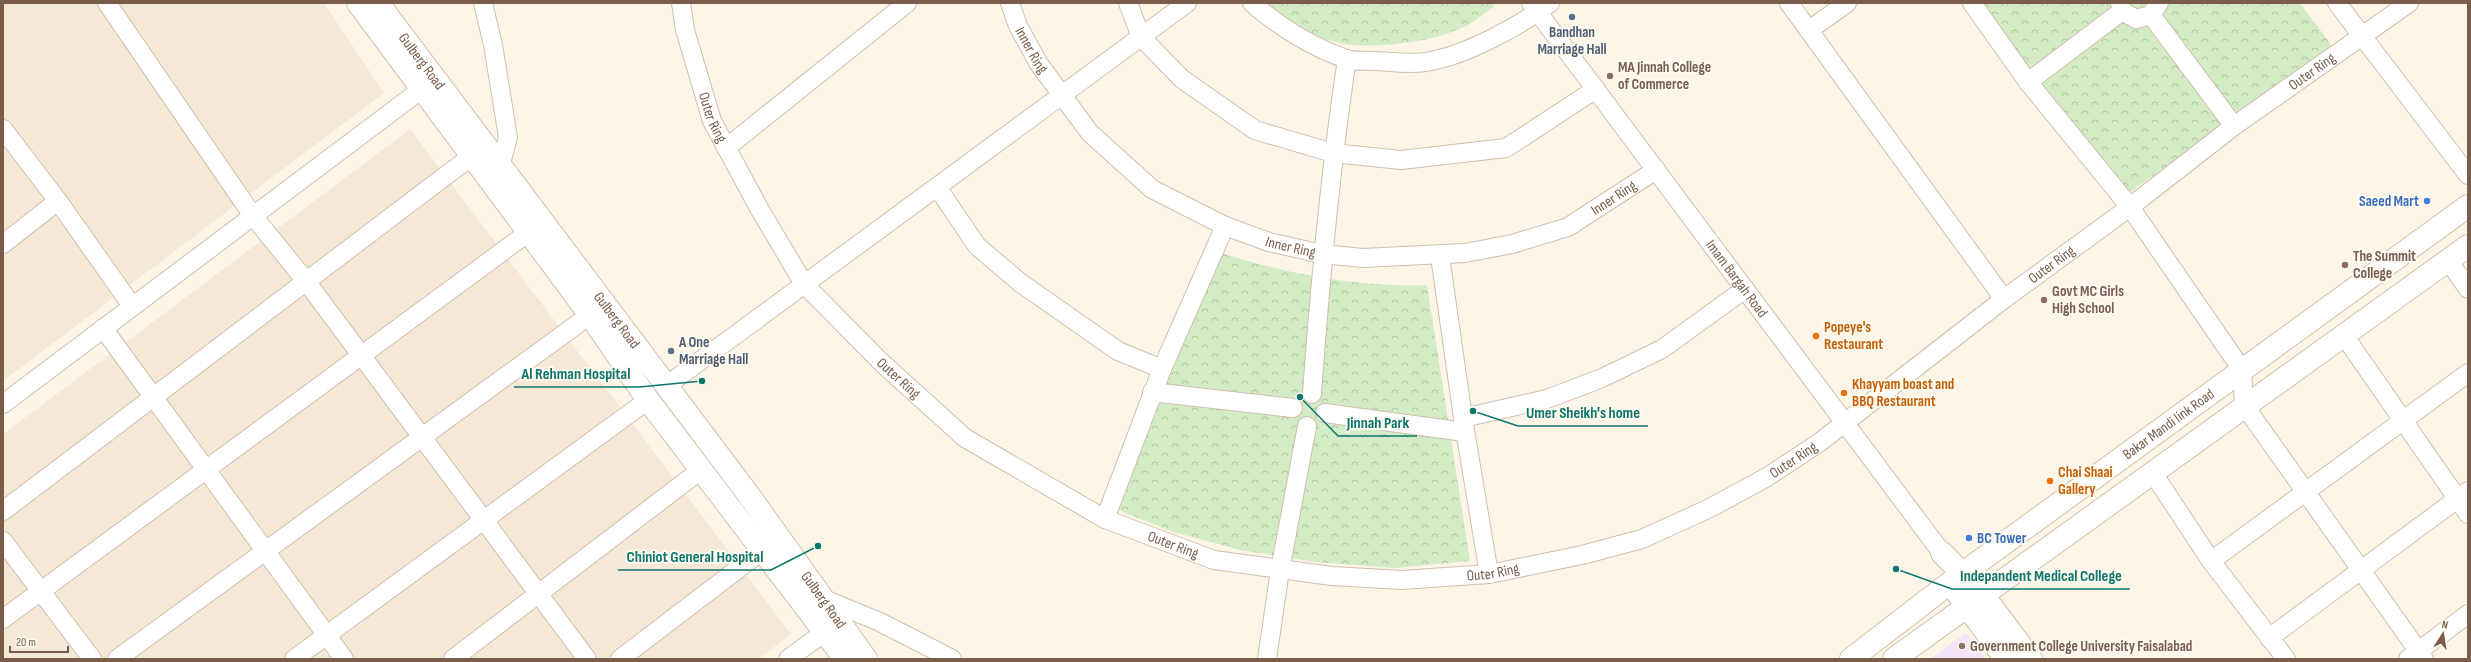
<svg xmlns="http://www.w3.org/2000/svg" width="2471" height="662" font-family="'Sofia Sans Condensed',sans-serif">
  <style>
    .residential { fill: #f6e8d6 }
    .education { fill: #f3e4fa }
    .forest { fill: url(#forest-crowns) }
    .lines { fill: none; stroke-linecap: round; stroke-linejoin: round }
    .street-casing { stroke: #d0beac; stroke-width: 20 }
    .secondary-casing { stroke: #d3bfaa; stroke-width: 24 }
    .street { stroke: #fff; stroke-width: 18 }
    .secondary { stroke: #fff; stroke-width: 22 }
    .service-dot { fill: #5c6f8a; stroke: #fffaef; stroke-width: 1.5 }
    .education-dot { fill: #8d6e63; stroke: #fffaef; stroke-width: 1.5 }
    .shop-dot { fill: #3f7fe0; stroke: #fffaef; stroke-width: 1.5 }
    .food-dot { fill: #e8710a; stroke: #fffaef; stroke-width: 1.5 }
    .labels { text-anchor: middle; stroke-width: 4; stroke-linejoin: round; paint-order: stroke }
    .service-label { font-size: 15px; font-weight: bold; fill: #4e5e75; stroke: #fffaef }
    .street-label { font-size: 15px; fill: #795d4a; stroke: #fffaef }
    .education-label { font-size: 15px; font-weight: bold; fill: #785e54; stroke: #fffaef; text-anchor: start }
    .shop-label { font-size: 15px; font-weight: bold; fill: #366cbe; stroke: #fffaef; text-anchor: end }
    .food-label { font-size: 15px; font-weight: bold; fill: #c56008; stroke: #fffaef; text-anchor: start }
    .leader { fill: none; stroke: #0f766e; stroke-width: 1.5 }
    .callout-dot { fill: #0f766e; stroke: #fffaef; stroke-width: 1.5 }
    .callout-label { font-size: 16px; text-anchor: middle; font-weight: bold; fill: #0f766e; stroke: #fffaef; stroke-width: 4; stroke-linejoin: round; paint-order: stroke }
  </style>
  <defs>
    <pattern id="forest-crowns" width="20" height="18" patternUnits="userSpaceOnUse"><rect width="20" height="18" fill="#d3ecc5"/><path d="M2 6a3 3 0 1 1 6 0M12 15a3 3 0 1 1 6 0" fill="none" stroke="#b0c2a2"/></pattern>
  </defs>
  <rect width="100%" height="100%" fill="#fdf6e8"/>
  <!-- residential -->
  <g class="residential">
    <polygon points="3,3 324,3 384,93 3,381"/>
    <polygon points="410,129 791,634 759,659 3,659 3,434"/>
  </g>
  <!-- education -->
  <polygon class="education" points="1966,633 1985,659 1930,659"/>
  <!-- forest -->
  <g class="forest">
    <path d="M1265,3H1492L1495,6C1483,14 1472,24 1459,29C1431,42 1375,49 1345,44C1316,39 1287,22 1265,3Z"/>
    <polygon points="1969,3 2300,3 2332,46 2115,203"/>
    <path d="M1211,250C1285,273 1350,287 1427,285L1470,561L1395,568L1315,562L1240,550L1173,532L1113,508Z"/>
  </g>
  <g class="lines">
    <!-- street casing -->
    <g class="street-casing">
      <g id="street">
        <polyline points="107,3 253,216 306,281 587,659"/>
        <polyline points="483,3 493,45 508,137 498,175"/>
        <path id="s1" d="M681,3L685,30L712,121L760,210L804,284L882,363L965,438L1105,519L1214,560L1332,576L1402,580L1489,574L1582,555L1642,539L1710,508L1767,477L1820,442L2004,299L2130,207L2234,126L2409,3"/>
        <path id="s2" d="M1010,3L1018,26L1039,64L1090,133L1152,189L1225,226L1269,242L1322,254L1363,258L1465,253L1512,244L1568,227L1656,170"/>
        <polyline points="1128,3 1141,37 1182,79 1255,130 1333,153 1401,160 1506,148 1596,89"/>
        <path d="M1252,3C1278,26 1312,47 1346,59C1354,62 1367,60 1376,61C1394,62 1413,65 1431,61C1468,54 1520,26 1550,3"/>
        <path id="s3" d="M1531,3L1942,553"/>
        <polyline points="1789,3 2004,299"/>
        <polyline points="1972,3 2028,82 2130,207 2242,370 2244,405 2424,659"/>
        <polyline points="2120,3 2122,11 2136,19 2151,15 2159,3"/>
        <polyline points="2337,3 2468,175"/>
        <polyline points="2151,15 2234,126"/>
        <polyline points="1809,30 1847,3"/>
        <polyline points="2028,82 2122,11"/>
        <polyline points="3,129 58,201 132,306"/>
        <polyline points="726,148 907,3"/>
        <polyline points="937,187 977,246 1022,284 1118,351 1162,369"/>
        <polyline points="3,244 58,201"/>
        <polyline points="1440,256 1463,418 1489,574"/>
        <polyline points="2448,260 2468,289"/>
        <polyline points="103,328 344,659"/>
        <polyline points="2343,334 2468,514"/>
        <polyline points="666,386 1187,3"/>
        <polyline points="1152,392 1293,408"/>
        <path d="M1312,394C1320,282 1330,171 1347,59"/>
        <polyline points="3,404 422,89"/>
        <polyline points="1325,413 1465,432"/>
        <polyline points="1463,418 1547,399 1602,378 1662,349 1745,289"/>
        <polyline points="2153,473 2211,561 2286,659"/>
        <polyline points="3,511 473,155"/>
        <polyline points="1105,519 1162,369 1225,226"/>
        <polyline points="3,541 92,659"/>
        <polyline points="2211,561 2468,373"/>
        <polyline points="819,597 880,622 952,659"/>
        <polyline points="3,619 529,232"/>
        <polyline points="2269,638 2468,491"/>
        <polyline points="117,659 590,315"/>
        <polyline points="294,659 648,400"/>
        <polyline points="453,659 702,469"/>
        <polyline points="620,659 763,550"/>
        <polyline points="788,659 826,631"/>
        <polyline points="1267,659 1280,570 1307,426"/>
        <polyline points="2408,659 2468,614"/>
      </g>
    </g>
    <!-- secondary casing -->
    <g class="secondary-casing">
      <g id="secondary">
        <polyline points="358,3 590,315 648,400 845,659"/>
        <path id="s4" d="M378,3L748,494L866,659"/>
        <polyline points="1942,553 1983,595 2031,659"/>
        <polyline points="1958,594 2006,659"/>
        <path id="s5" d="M1851,659L1951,582L2468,206"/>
        <polyline points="1894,659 2468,246"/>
      </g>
    </g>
    <!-- street -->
    <use href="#street" class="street"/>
    <!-- secondary -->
    <use href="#secondary" class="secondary"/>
  </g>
  <!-- markers -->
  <g class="service-dot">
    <circle cx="1572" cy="17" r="4"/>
    <circle cx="671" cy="351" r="4"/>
  </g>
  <g class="education-dot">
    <circle cx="1610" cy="76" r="4"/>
    <circle cx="2345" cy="265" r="4"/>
    <circle cx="2044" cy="300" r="4"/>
    <circle cx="1962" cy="646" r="4"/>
  </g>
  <g class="shop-dot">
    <circle cx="2427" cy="201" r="4"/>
    <circle cx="1969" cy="538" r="4"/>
  </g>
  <g class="food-dot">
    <circle cx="1816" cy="336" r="4"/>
    <circle cx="1844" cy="393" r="4"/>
    <circle cx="2050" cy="481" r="4"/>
  </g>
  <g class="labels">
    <!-- service labels -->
    <g class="service-label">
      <text x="1572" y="37">Bandhan<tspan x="1572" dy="17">Marriage Hall</tspan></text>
      <text x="679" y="347" text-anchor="start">A One<tspan x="679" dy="17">Marriage Hall</tspan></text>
    </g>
    <!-- street labels -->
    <g class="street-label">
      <text dy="5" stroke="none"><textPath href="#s2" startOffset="52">Inner Ring</textPath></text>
      <text dy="5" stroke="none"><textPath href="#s4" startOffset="73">Gulberg Road</textPath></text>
      <text dy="5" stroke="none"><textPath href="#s1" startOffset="2063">Outer Ring</textPath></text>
      <text dy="5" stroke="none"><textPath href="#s1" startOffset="119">Outer Ring</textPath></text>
      <text dy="5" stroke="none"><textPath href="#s2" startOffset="724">Inner Ring</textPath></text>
      <text dy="5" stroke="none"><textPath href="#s2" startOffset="388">Inner Ring</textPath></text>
      <text dy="5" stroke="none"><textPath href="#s1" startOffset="1739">Outer Ring</textPath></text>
      <text dy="5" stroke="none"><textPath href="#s3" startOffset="344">Imam Bargah Road</textPath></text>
      <text dy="5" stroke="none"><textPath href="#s4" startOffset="397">Gulberg Road</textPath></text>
      <text dy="5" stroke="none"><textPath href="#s1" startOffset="443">Outer Ring</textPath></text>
      <text dy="5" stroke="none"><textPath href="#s5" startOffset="395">Bakar Mandi link Road</textPath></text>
      <text dy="5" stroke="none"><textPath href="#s1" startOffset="1415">Outer Ring</textPath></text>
      <text dy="5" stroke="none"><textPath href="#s1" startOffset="767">Outer Ring</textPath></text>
      <text dy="5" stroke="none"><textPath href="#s1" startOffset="1091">Outer Ring</textPath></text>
      <text dy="5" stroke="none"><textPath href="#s4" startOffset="745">Gulberg Road</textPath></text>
    </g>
    <!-- education labels -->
    <g class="education-label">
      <text x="1618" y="72">MA Jinnah College<tspan x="1618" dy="17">of Commerce</tspan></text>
      <text x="2353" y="261">The Summit<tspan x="2353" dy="17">College</tspan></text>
      <text x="2052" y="296">Govt MC Girls<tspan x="2052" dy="17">High School</tspan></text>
      <text x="1970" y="651">Government College University Faisalabad</text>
    </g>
    <!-- shop labels -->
    <g class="shop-label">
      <text x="2419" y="206">Saeed Mart</text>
      <text x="1977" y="543" text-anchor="start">BC Tower</text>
    </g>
    <!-- food labels -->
    <g class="food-label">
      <text x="1824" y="332">Popeye's<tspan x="1824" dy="17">Restaurant</tspan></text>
      <text x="1852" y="389">Khayyam boast and<tspan x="1852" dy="17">BBQ Restaurant</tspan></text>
      <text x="2058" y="477">Chai Shaai<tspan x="2058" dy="17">Gallery</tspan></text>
    </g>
  </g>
  <!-- callouts -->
  <path class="leader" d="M702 381L639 387H514M1473 411L1518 426H1648M1300 397L1338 436H1417M818 546L771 570H618M1896 569L1952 589H2130"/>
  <g class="callout-dot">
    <circle cx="702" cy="381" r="4"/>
    <circle cx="1473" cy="411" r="4"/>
    <circle cx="1300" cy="397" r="4"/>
    <circle cx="818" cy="546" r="4"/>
    <circle cx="1896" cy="569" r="4"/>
  </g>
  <g class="callout-label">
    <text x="576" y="379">Al Rehman Hospital</text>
    <text x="1583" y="418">Umer Sheikh's home</text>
    <text x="1378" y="428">Jinnah Park</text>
    <text x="695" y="562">Chiniot General Hospital</text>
    <text x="2041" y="581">Indepandent Medical College</text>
  </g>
  <!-- border -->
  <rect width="2471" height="662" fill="none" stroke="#795d4a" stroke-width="8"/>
  <!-- north arrow -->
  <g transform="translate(2443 634) rotate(12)" stroke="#fffaef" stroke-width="3" paint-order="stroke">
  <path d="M0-3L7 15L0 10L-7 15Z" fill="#795d4a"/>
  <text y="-6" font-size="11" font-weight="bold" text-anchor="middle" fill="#795d4a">N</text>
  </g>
  <!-- scale -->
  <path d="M10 646v6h58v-6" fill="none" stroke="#795d4a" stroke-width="2"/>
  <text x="16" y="646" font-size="12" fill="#795d4a" stroke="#fffaef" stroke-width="3" paint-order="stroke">20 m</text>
</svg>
